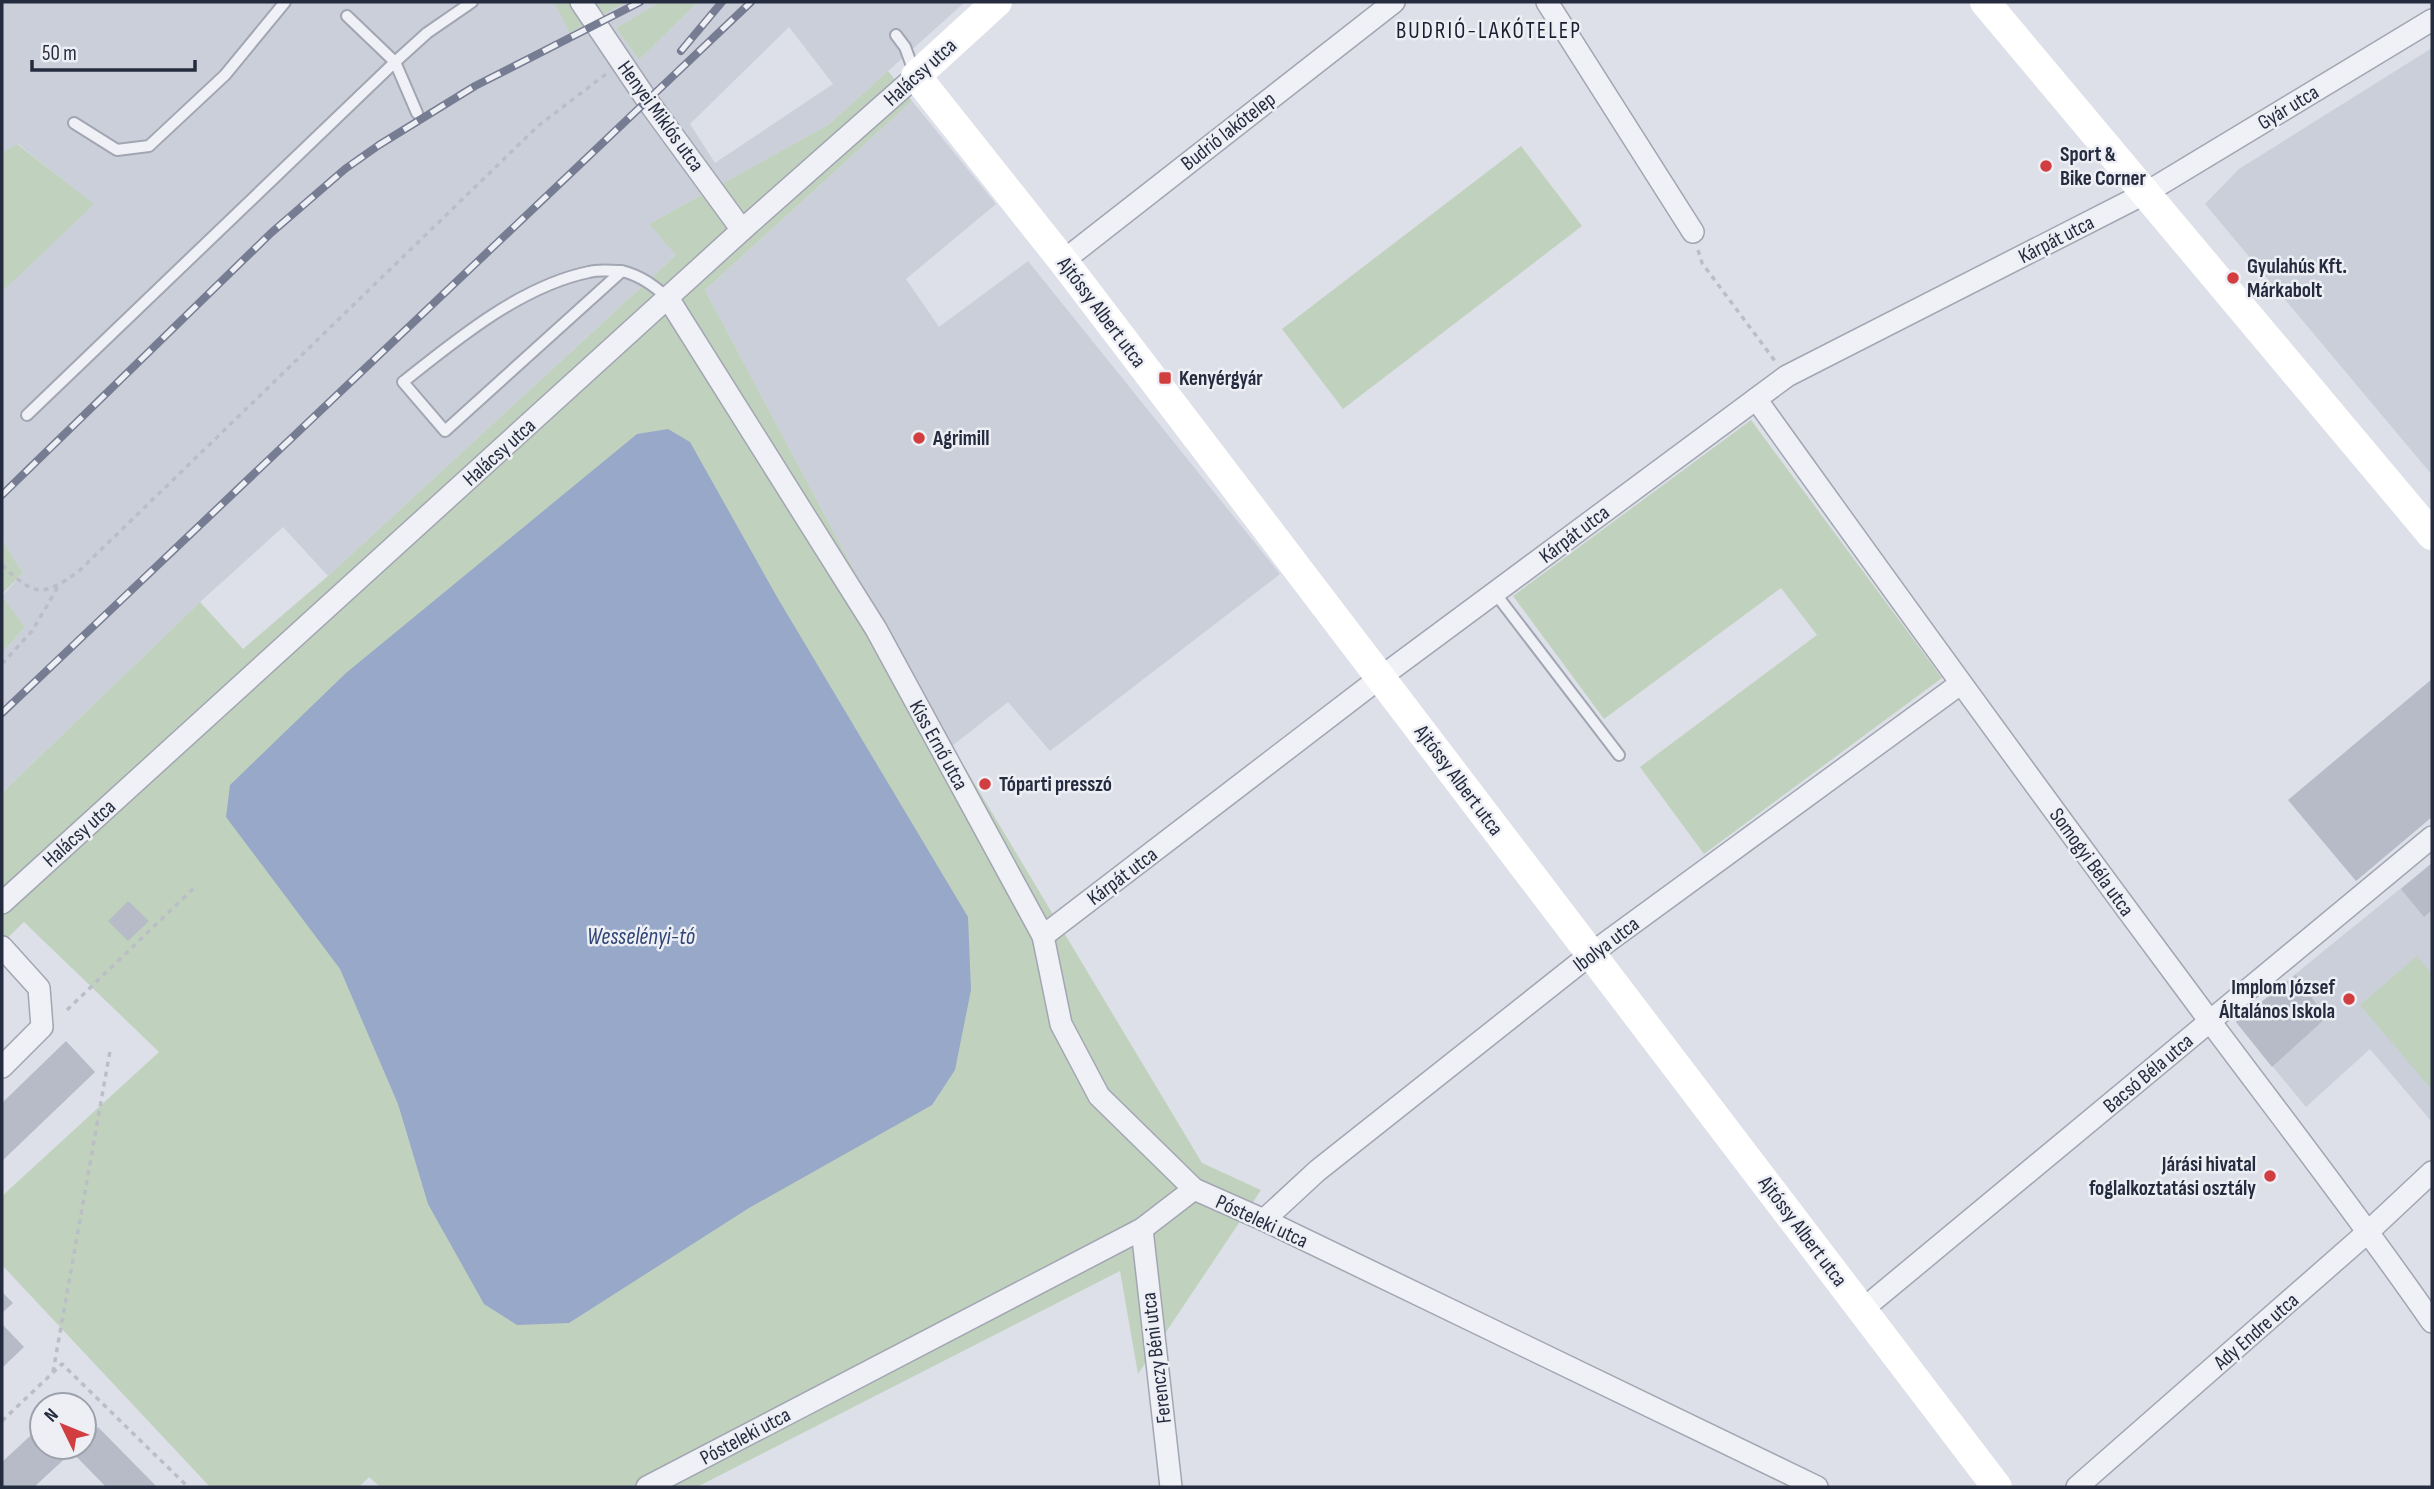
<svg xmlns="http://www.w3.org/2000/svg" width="2434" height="1489" font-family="'Sofia Sans Condensed',sans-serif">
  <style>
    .built { fill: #cbcfda; fill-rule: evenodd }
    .green { fill: #c0d2be }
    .water { fill: #97a8c9 }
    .building { fill: #b7bbc8 }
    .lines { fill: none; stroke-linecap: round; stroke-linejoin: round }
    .lane-casing { stroke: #a2a6b2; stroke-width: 14 }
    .street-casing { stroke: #a2a6b2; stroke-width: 24 }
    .path { stroke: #bbbec6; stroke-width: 3.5; stroke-dasharray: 5 5; stroke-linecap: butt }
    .lane { stroke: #f0f1f6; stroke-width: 10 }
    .street { stroke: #f0f1f6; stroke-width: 21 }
    .secondary { stroke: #fff; stroke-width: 30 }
    .rail-casing { stroke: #767d92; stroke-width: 8 }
    .rail { stroke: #edeff5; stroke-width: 5; stroke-dasharray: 16; stroke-linecap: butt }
    .poi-dot { fill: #d23d3f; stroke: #edeff5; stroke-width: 2.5 }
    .labels { text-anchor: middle; stroke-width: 5; stroke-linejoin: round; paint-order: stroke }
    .street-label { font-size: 21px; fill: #262c3f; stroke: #edeff5 }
    .poi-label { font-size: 21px; font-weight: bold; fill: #262c3f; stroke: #edeff5; text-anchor: start }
    .neighbourhood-label { font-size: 23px; letter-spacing: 2px; fill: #191d2f; stroke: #edeff5 }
    .water-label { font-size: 23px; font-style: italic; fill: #2f4474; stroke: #edeff5 }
  </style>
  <rect width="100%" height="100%" fill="#dde0e8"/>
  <!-- built -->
  <g class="built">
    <path d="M2,2H554L570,32L626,2H660L616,28L639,60L698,2H965L828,125L649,224L677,254L328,576L283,527L200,602L2,793V653L25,627L2,596L23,573L2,540V292L93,204L18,144L2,153ZM789,27L833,84L715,163L690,124Z"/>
    <polygon points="2432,48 2432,475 2205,204 2239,169"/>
    <polygon points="912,101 996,204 906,279 939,327 1028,261 1280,574 1050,751 1008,702 952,746 888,634 705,290"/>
    <polygon points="2432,863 2432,1122 2370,1049 2306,1107 2236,1022"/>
  </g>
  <!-- green -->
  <g class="green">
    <polygon points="554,2 626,2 570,33"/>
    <polygon points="660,2 698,2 639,60 616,28"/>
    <polygon points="888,71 912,101 705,290 888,634 952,746 1202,1163 1261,1190 1138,1374 1120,1271 697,1487 380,1487 369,1477 359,1487 210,1487 2,1265 2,1196 159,1052 24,922 2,943 2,793 200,602 243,649 328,576 676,255 649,224 828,125"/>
    <polygon points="17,144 94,204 2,292 2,153"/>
    <polygon points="1521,146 1582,226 1343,409 1282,329"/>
    <polygon points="1751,420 1942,678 1704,854 1640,767 1817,635 1781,588 1604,719 1513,596"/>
    <polygon points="2,540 23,573 2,594"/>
    <polygon points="2,596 25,627 2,653"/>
    <polygon points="2417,956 2432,974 2432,1090 2360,1005"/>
  </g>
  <!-- water -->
  <polygon class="water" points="668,429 690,442 777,597 968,917 971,990 955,1070 932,1105 749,1208 569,1323 517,1325 484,1304 428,1204 398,1104 340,969 226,817 230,785 346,673 637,434"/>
  <!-- building -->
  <g class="building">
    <polygon points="2432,679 2432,817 2356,881 2288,800"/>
    <polygon points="2432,863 2432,910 2424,917 2401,889"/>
    <polygon points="128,901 149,921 128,941 108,921"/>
    <polygon points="2296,975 2326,1018 2272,1067 2236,1022"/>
    <polygon points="66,1041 95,1072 2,1161 2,1103"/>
    <polygon points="2,1292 13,1303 2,1313"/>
    <polygon points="2,1324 24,1347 2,1368"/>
    <polygon points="42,1425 42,1447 84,1447 84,1440 98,1427 157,1487 106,1487 72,1452 34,1487 2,1487 2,1462"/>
  </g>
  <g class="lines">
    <!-- lane casing -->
    <g class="lane-casing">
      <g id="lane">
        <polyline points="347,16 395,62 417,113"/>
        <polyline points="896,35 905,47 915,74"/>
        <polyline points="74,123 117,150 149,146 225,75 285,2"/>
        <path d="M622,271C611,271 599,269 589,272C521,286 457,339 403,382L445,431L622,271C641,276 653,285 668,298"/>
        <polyline points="27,415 395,62 427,33 472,2"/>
        <polyline points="1495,593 1619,755"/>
      </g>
    </g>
    <!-- street casing -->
    <g class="street-casing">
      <g id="street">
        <polyline points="581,2 647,100 742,230"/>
        <polyline points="1547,2 1693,232"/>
        <polyline points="1063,261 1394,2"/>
        <polyline points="668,298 876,629 1043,936 1061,1024 1099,1096 1194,1189 1264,1220 1817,1487"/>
        <path d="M1756,399C1898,597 2041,794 2186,989C2268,1100 2354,1209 2432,1322"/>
        <polyline points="2,903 742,230 916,76"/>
        <polyline points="1043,936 1381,677 1787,376 2144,194 2432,20"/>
        <polyline points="2,947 39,988 42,1027 2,1067"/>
        <polyline points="1264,1220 1317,1171 1592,953 1960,684"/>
        <polyline points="1142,1229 1171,1487"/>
        <polyline points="1863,1309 2432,837"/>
        <polyline points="647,1487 1142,1229 1194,1189"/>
        <polyline points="2077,1487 2369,1231 2432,1172"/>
      </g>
    </g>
    <!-- path -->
    <g class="path">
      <polyline points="1698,250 1702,263 1775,361"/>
      <path d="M2,565C34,596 42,598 79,571L538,126L606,74"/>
      <polyline points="2,664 32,631 58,587"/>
      <polyline points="67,1010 196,886"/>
      <polyline points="53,1372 110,1051"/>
      <polyline points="2,1421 62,1364 188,1487"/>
    </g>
    <!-- lane -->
    <use href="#lane" class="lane"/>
    <!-- street -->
    <use href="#street" class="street"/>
    <!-- secondary -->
    <g class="secondary">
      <polyline points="997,2 916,76 1063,261 1997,1487"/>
      <polyline points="1985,2 2432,535"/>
    </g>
    <!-- rail casing -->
    <g class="rail-casing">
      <g id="rail">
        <polyline points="681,51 722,2"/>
        <polyline points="2,495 271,233 345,169 379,145 475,86 640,2"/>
        <polyline points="2,713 751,2"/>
      </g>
    </g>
    <!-- rail -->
    <use href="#rail" class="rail"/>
  </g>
  <!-- markers -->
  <g class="poi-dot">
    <circle cx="2046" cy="166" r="7"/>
    <circle cx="2233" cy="278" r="7"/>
    <rect x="1158" y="371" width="14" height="14" rx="3.5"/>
    <circle cx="919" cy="438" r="7"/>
    <circle cx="985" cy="784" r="7"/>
    <circle cx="2349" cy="999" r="7"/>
    <circle cx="2270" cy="1176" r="7"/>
  </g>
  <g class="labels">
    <!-- street labels -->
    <g class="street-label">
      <text transform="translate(920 72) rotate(-42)" y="7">Halácsy utca</text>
      <text transform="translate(2288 107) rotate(-31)" y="7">Gyár utca</text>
      <text transform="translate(661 116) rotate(54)" y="7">Henyei Miklós utca</text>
      <text transform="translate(1228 131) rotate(-38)" y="7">Budrió lakótelep</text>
      <text transform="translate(2056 239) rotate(-27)" y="7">Kárpát utca</text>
      <text transform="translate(1102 312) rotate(53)" y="7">Ajtóssy Albert utca</text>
      <text transform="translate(499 452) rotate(-42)" y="7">Halácsy utca</text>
      <text transform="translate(1574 534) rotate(-37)" y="7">Kárpát utca</text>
      <text transform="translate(939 745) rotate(61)" y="7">Kiss Ernő utca</text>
      <text transform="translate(1459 780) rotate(53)" y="7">Ajtóssy Albert utca</text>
      <text transform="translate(79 833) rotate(-42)" y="7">Halácsy utca</text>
      <text transform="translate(2092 862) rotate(54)" y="7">Somogyi Béla utca</text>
      <text transform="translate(1122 876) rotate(-37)" y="7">Kárpát utca</text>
      <text transform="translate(1606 944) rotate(-37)" y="7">Ibolya utca</text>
      <text transform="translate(2148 1073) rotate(-40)" y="7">Bacsó Béla utca</text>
      <text transform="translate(1262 1221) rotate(25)" y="7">Pósteleki utca</text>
      <text transform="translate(1803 1231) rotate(53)" y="7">Ajtóssy Albert utca</text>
      <text transform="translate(2256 1331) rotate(-41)" y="7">Ady Endre utca</text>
      <text transform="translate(1156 1358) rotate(-97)" y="7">Ferenczy Béni utca</text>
      <text transform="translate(745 1436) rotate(-28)" y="7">Pósteleki utca</text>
    </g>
    <!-- poi labels -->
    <g class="poi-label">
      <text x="2060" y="161">Sport &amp;<tspan x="2060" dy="24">Bike Corner</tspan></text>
      <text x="2247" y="273">Gyulahús Kft.<tspan x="2247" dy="24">Márkabolt</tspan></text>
      <text x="1179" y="385">Kenyérgyár</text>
      <text x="933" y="445">Agrimill</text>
      <text x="999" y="791">Tóparti presszó</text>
      <text x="2335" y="994" text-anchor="end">Implom József<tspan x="2335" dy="24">Általános Iskola</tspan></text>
      <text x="2256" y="1171" text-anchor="end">Járási hivatal<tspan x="2256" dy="24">foglalkoztatási osztály</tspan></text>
    </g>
    <!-- neighbourhood labels -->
    <g class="neighbourhood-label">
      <text x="1489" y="38">BUDRIÓ-LAKÓTELEP</text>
    </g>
    <!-- water labels -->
    <g class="water-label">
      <text x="641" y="944">Wesselényi-tó</text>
    </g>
  </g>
  <!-- border -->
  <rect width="2434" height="1489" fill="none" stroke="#262c3f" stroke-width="7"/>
  <!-- north arrow -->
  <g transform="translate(63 1426) rotate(313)"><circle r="33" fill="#edeff5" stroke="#9da1ac" stroke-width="2"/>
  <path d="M0-5L12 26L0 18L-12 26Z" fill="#d23d3f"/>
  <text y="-10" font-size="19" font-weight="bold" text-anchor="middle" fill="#262c3f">N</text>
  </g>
  <!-- scale -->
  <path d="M32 60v10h163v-10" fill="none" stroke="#262c3f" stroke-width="3.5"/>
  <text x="42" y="60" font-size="21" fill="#262c3f" stroke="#edeff5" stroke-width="5" paint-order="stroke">50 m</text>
</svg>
